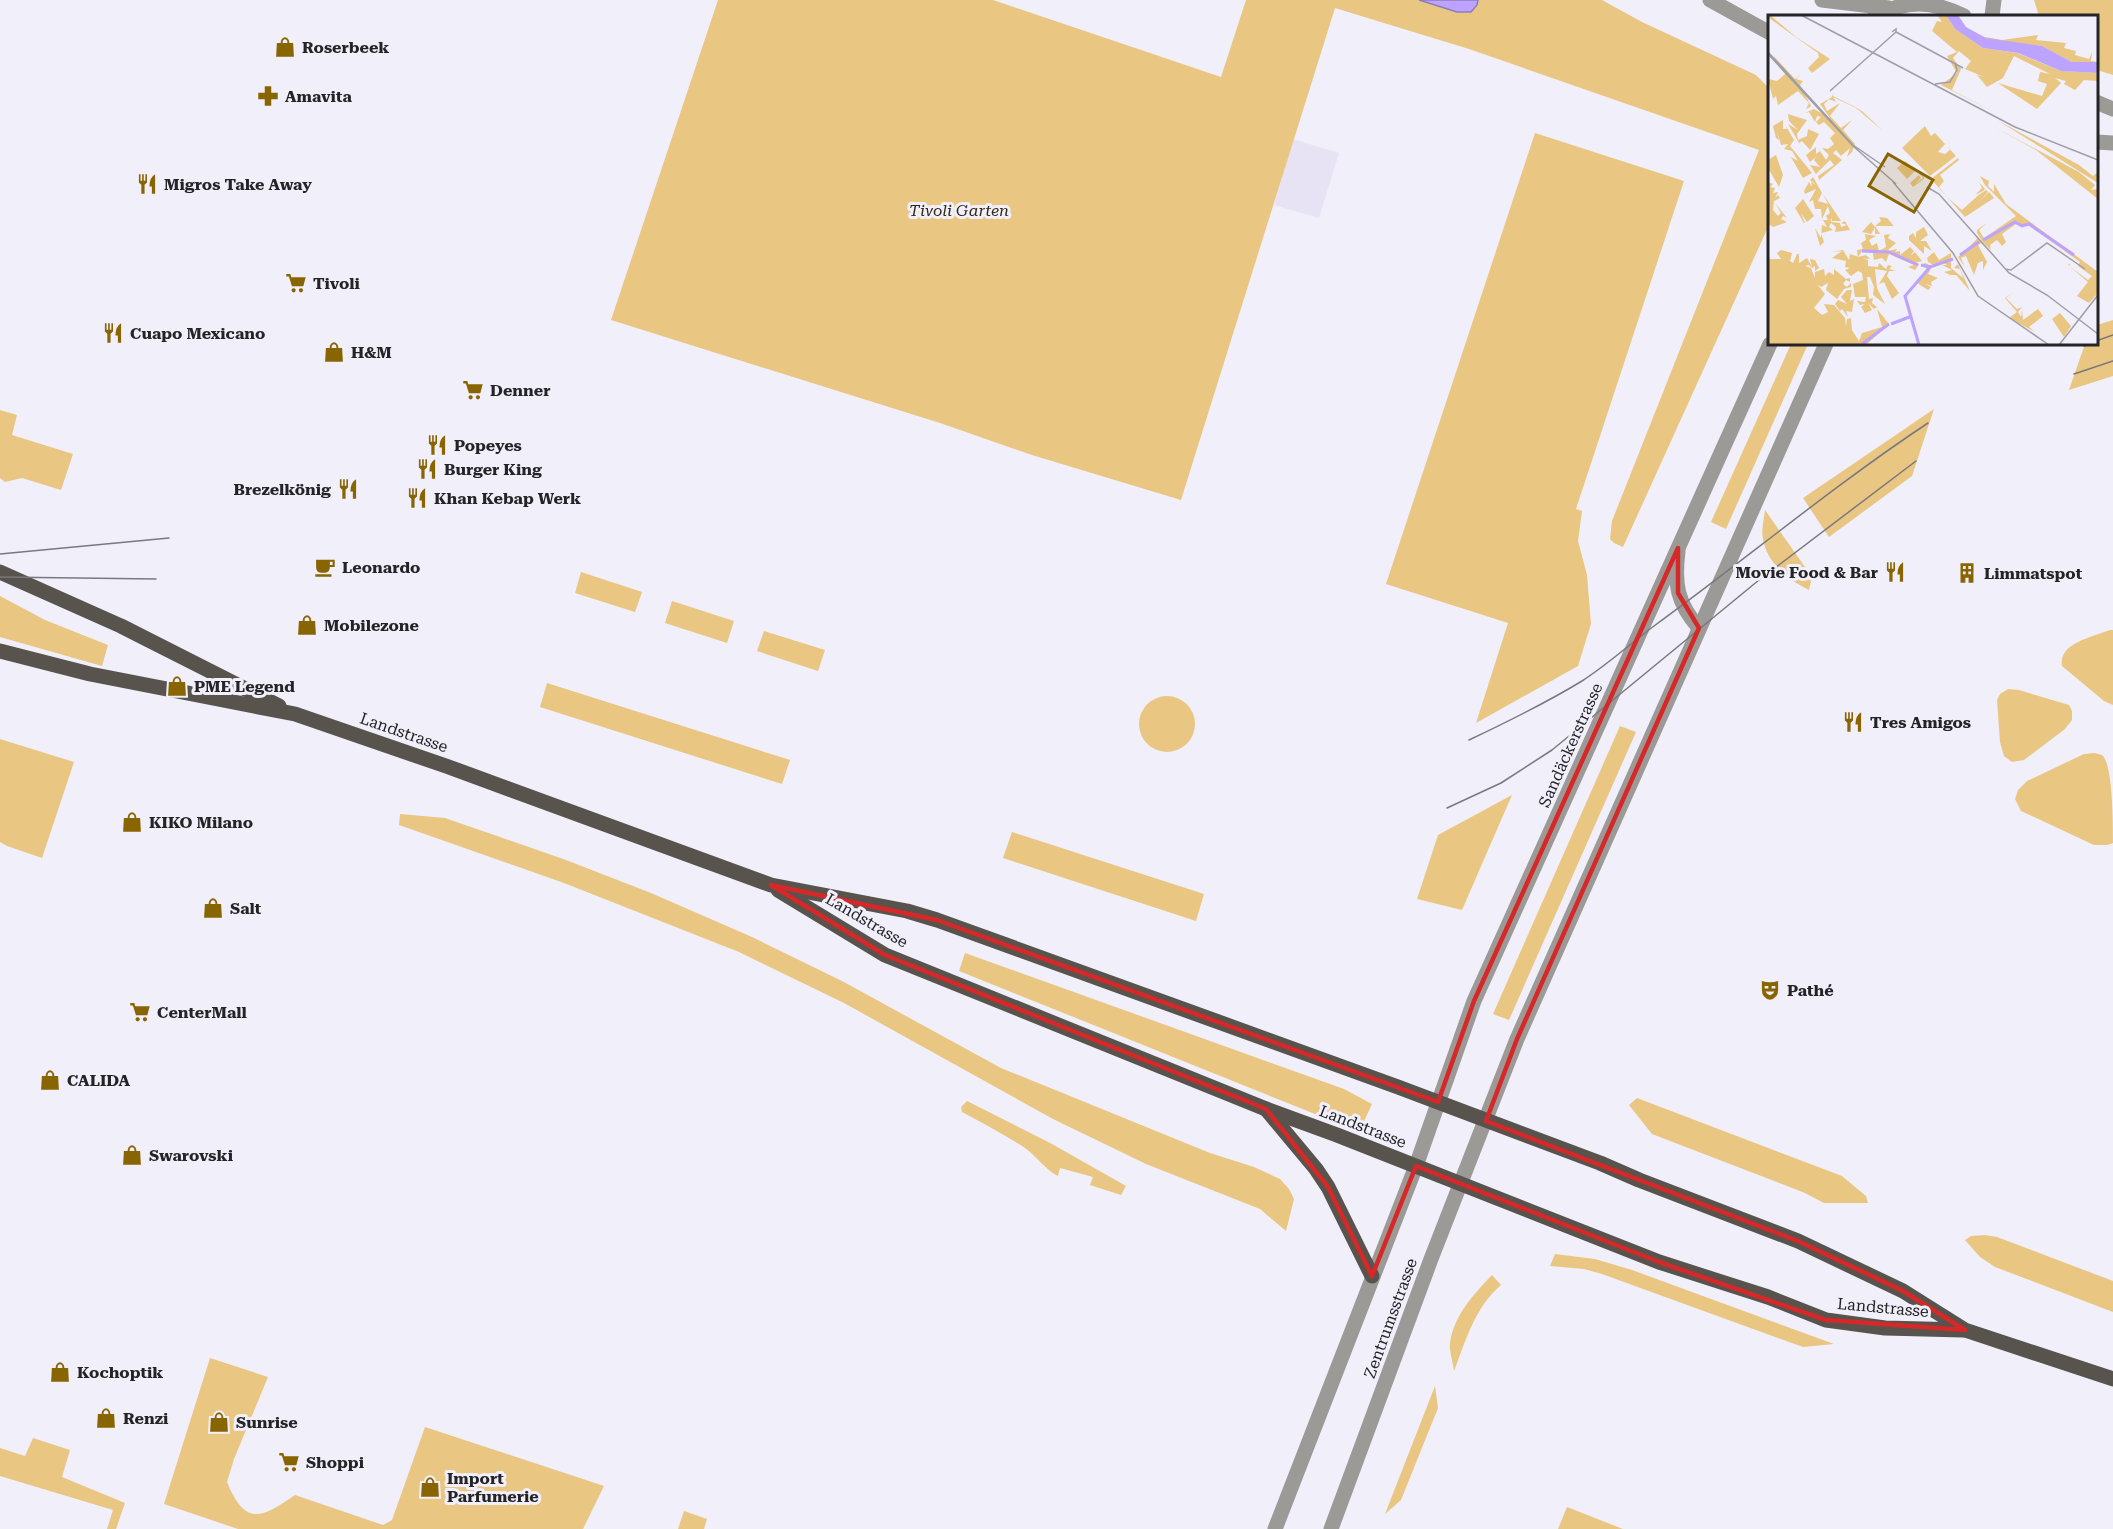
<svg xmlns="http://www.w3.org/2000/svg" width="2113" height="1529" font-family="'Roboto Serif',serif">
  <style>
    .built { fill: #e7e3f5 }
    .green { fill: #e9c682 }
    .water { fill: #bca3ff; stroke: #8e7dbe; stroke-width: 1.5 }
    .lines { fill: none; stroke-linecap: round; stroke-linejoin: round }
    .minor { stroke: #9c9a96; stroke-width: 15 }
    .tertiary { stroke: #9c9a96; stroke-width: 15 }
    .primary { stroke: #58544d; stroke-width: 15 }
    .tram { stroke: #79787f; stroke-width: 1.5 }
    .marked { fill: none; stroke: #d62828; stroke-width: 4.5; stroke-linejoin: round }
    .labels { text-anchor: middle; stroke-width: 6; stroke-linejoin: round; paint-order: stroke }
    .poi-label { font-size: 16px; font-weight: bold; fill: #242427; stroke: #f1effa; text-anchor: start }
    .park-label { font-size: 16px; font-style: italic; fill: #312817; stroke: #f1effa }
    .street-label { font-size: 16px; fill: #242427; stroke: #f1effa }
    .inset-river { fill: none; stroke: #bca3ff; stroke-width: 3 }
    .inset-road { fill: none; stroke: #9f9ea6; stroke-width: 1.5 }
    .view { fill: #896502; fill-opacity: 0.15; stroke: #896502; stroke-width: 3 }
    .inset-edge { fill: none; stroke: #242427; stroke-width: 3 }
  </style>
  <rect width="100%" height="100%" fill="#f1effa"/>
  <!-- built -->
  <polygon class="built" points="1293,139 1339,153 1319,218 1274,205"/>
  <!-- green -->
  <g class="green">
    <polygon points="718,0 993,0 1221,77 1246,0 1602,0 1642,22 1756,75 1769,88 1769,225 1623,547 1614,543 1610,539 1612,521 1759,150 1469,49 1335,8 1181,500 1032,455 940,423 611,320"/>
    <polygon points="2034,0 2113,0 2113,75 2097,70 2096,16 2039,16"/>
    <polygon points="1535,133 1684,181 1576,509 1582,511 1578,541 1587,575 1591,624 1578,666 1476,723 1508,623 1386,584"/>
    <polygon points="2113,320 2113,376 2069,390 2085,344 2096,344 2097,325"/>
    <polygon points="1791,344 1808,344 1726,529 1711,522"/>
    <polygon points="1934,409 1912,476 1829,537 1803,498"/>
    <polygon points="0,410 17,415 12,435 73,454 61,490 22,478 5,482 0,478"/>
    <path d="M1765,510L1812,577L1809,590C1788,580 1767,563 1763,539C1761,530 1764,519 1765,510Z"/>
    <polygon points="581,572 642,592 635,612 575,593"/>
    <polygon points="0,596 45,620 108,645 102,666 0,637"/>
    <polygon points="672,601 734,621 727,643 665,623"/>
    <path d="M2110,630H2113V705L2104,701L2062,666C2058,643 2093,637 2110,630Z"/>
    <polygon points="764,631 825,650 818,671 757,651"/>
    <polygon points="547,683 790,760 782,784 540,707"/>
    <polygon points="2008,689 2019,690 2069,705 2072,711 2072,720 2065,729 2024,760 2012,762 2004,756 2000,742 1997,700 2000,694"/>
    <circle cx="1167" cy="724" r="28"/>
    <polygon points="1620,726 1636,732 1509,1020 1493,1014"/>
    <polygon points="0,739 74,762 42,858 7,846 0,842"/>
    <path d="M2094,753C2097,754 2101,754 2103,756C2113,767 2113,826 2113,843L2107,845H2094L2021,811L2015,799L2018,790L2027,781L2084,754Z"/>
    <polygon points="1512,795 1462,910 1417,899 1438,835"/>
    <polygon points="400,814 445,818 566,860 651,893 752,937 842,981 1001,1068 1210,1153 1254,1167 1280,1179 1289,1189 1294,1199 1286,1231 1260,1209 1146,1164 1053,1119 844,1003 739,952 564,883 399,825"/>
    <polygon points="1012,832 1204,894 1196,921 1003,858"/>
    <polygon points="965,953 1344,1089 1372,1104 1360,1130 1320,1116 959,971"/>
    <polygon points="1637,1098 1842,1176 1866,1196 1868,1203 1824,1203 1805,1193 1652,1134 1629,1105"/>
    <path d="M967,1101L1052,1144L1126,1186L1121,1195L1090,1185L1093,1177L1060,1168L1058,1176C1047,1171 1036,1156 1025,1148C1005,1135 983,1123 962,1112L961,1107Z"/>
    <polygon points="1985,1235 1997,1237 2113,1281 2113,1312 1995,1267 1980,1257 1965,1240 1971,1236"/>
    <polygon points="1555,1254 1595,1259 1632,1270 1834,1344 1803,1347 1602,1274 1584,1269 1550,1266"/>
    <path d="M1492,1275L1501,1285C1475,1307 1466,1340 1454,1371C1453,1362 1449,1351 1450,1343C1454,1315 1474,1294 1492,1275Z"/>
    <path d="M210,1358L268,1377L234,1459L227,1482C245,1526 261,1519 295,1495L383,1525L392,1520L425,1427L604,1486L583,1529H238L164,1504Z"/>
    <polygon points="1435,1386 1438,1408 1401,1500 1385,1514"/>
    <polygon points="33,1438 70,1450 62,1477 125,1503 116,1529 107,1529 113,1510 0,1476 0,1448 25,1456"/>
    <polygon points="1567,1507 1623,1529 1558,1529"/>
    <polygon points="684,1511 707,1519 704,1529 678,1529"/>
  </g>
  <!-- water -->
  <polygon class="water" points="1419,0 1478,0 1477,5 1471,12 1457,12"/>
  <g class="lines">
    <!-- minor -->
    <g class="minor">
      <polyline points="1710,0 1770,33"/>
      <polyline points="1822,0 1889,8"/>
      <polyline points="2096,102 2113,109"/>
      <polyline points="2096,142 2113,143"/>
      <path d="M1678,551C1674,584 1677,603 1699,628"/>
    </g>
    <!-- tertiary -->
    <g class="tertiary">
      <path d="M1875,16C1906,0 1932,0 1964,16"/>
      <polyline points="1992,16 1994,0"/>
      <polyline points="1275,1529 1416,1166 1474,1001 1770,344"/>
      <polyline points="1331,1529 1431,1259 1517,1039 1826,344"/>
    </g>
    <!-- primary -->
    <g class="primary">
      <polyline points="0,572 121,626 279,706"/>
      <polyline points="0,651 90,674 295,714 446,766 771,885 907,911 937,920 1398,1087 1600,1163 1639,1180 1798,1241 1903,1291 1965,1330 2113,1379"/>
      <polyline points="778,890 885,955 1266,1109 1337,1135 1659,1262 1768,1297 1826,1320 1885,1328 1963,1330"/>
      <polyline points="1266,1109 1316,1169 1328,1187 1372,1276"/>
    </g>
    <!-- tram -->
    <g class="tram">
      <polyline points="2096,341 2113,335"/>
      <polyline points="2084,346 2091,344"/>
      <polyline points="2074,374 2113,361"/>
      <polyline points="0,554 169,538"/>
      <polyline points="0,577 156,579"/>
      <path d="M1469,740C1507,722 1546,703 1582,681C1607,665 1630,644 1654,626C1746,559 1833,486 1928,423"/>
      <polyline points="1447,808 1501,783 1552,750 1759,580 1916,461"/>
    </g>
  </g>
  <!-- marked area -->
  <path class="marked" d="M1678,548V593L1699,628L1517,1039L1486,1121L1798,1241L1903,1291L1965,1330L1826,1320L1659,1262L1416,1166L1372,1276L1328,1187L1266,1109L885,955L771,885L937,920L1438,1102L1474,1001Z"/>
  <!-- icons -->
  <defs>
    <g id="shop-bare" transform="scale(1.62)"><path d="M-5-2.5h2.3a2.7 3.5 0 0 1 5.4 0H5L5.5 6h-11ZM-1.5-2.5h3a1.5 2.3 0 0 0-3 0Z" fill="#896502" stroke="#f1effa" stroke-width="2.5" paint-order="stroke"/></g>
    <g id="pharmacy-bare" transform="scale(1.62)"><path d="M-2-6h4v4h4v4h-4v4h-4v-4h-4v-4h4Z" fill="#896502" stroke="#f1effa" stroke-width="2.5" paint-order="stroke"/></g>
    <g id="restaurant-bare" transform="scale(1.62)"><path d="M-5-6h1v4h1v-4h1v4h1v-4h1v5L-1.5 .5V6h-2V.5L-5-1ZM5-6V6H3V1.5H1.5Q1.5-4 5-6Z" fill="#896502" stroke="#f1effa" stroke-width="2.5" paint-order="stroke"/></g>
    <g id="supermarket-bare" transform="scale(1.62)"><path d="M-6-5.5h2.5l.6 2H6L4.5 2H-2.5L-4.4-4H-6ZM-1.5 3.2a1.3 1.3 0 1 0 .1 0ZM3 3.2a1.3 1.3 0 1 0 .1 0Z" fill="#896502" stroke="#f1effa" stroke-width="2.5" paint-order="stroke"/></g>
    <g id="cafe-bare" transform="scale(1.62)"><path d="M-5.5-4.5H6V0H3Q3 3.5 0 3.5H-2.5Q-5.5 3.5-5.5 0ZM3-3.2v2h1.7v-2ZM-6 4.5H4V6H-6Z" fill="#896502" stroke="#f1effa" stroke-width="2.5" paint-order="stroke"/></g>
    <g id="building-bare" transform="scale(1.62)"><path d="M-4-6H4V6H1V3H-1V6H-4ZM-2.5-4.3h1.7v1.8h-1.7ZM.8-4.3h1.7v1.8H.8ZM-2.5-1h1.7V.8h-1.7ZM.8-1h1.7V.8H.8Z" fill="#896502" stroke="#f1effa" stroke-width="2.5" paint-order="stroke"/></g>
    <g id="theatre-bare" transform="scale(1.62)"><path d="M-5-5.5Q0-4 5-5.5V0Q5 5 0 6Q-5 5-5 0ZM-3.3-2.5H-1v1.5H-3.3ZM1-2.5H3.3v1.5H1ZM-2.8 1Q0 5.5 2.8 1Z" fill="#896502" stroke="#f1effa" stroke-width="2.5" paint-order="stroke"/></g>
  </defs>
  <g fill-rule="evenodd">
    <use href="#shop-bare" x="285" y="47"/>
    <use href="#pharmacy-bare" x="268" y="96"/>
    <use href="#restaurant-bare" x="147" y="184"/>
    <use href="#supermarket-bare" x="296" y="283"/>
    <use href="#restaurant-bare" x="113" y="333"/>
    <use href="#shop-bare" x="334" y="352"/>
    <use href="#supermarket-bare" x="473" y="390"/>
    <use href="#restaurant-bare" x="437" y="445"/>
    <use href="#restaurant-bare" x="427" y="469"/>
    <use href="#restaurant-bare" x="348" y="489"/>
    <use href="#restaurant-bare" x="417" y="498"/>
    <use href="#cafe-bare" x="325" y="567"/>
    <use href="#restaurant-bare" x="1895" y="572"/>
    <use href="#building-bare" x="1967" y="573"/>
    <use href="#shop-bare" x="307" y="625"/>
    <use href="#shop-bare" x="177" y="686"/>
    <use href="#restaurant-bare" x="1853" y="722"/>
    <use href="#shop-bare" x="132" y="822"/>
    <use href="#shop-bare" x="213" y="908"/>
    <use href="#theatre-bare" x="1770" y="990"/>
    <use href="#supermarket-bare" x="140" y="1012"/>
    <use href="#shop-bare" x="50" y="1080"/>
    <use href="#shop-bare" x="132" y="1155"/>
    <use href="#shop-bare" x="60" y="1372"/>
    <use href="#shop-bare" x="106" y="1418"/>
    <use href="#shop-bare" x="219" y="1422"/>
    <use href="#supermarket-bare" x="289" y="1462"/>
    <use href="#shop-bare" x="430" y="1487"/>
  </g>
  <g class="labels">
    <!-- poi labels -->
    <g class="poi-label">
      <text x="302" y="53">Roserbeek</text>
      <text x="285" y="102">Amavita</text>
      <text x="164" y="190">Migros Take Away</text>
      <text x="313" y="289">Tivoli</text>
      <text x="130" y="339">Cuapo Mexicano</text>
      <text x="351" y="358">H&amp;M</text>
      <text x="490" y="396">Denner</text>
      <text x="454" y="451">Popeyes</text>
      <text x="444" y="475">Burger King</text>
      <text x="331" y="495" text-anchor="end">Brezelkönig</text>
      <text x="434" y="504">Khan Kebap Werk</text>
      <text x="342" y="573">Leonardo</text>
      <text x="1878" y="578" text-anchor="end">Movie Food &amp; Bar</text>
      <text x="1984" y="579">Limmatspot</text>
      <text x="324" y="631">Mobilezone</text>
      <text x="194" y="692">PME Legend</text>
      <text x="1870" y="728">Tres Amigos</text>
      <text x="149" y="828">KIKO Milano</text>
      <text x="230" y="914">Salt</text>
      <text x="1787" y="996">Pathé</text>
      <text x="157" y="1018">CenterMall</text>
      <text x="67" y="1086">CALIDA</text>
      <text x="149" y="1161">Swarovski</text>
      <text x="77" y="1378">Kochoptik</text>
      <text x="123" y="1424">Renzi</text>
      <text x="236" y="1428">Sunrise</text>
      <text x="306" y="1468">Shoppi</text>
      <text x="447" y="1484">Import<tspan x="447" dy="18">Parfumerie</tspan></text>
    </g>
    <!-- park labels -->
    <g class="park-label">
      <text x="959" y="216">Tivoli Garten</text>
    </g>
    <!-- street labels -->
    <g class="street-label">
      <text transform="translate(404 732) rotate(19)" y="6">Landstrasse</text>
      <text transform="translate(1570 745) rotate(-66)" y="6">Sandäckerstrasse</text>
      <text transform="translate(867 920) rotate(30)" y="6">Landstrasse</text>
      <text transform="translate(1363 1126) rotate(21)" y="6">Landstrasse</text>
      <text transform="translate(1883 1307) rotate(5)" y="6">Landstrasse</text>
      <text transform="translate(1390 1318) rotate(-70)" y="6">Zentrumsstrasse</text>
    </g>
  </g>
  <!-- overview -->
  <g transform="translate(1768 15)">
    <rect width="330" height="330" fill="#f1effa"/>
    <path d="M2,0L28,22L62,44L44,58L40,53L51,42L50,38L1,3ZM169,0H178L187,14L215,33L249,38L293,56L330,58V66L316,65L307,75L296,69L298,66L287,63L293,68L269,94L230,68L274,81L279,69L270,66L272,57L282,59L246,41L235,63L219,72L209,60L216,62L197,54L203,46L191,36L185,43L193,54L184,75L230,99L173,70L189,58L179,41L189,37L164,16L169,6L174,7ZM270,20L268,25L298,28L296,33L308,36L307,40L321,44L324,37L323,46L330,47H304L274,31L224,25L212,21L234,25ZM5,40L27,64L33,59L28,64L35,66L32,70L43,91L42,92L38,94L41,88L30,76L10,90L8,81L5,84L0,64L9,66L17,59ZM66,76L65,81L89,93L95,97L115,116L88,93L65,82L68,87L61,84L56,89L59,96L72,88L62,101L73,113L84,105L75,115L87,129L84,137L79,142L82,133L73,141L68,135L65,138L74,145L51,165L50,161L66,150L62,145L48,159L42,150L52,152L46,145L48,142L42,147L38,140L48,132V139L52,136L58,145L61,140L54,133L60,134L66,129L62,123L67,118L56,107L51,110L48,107L53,102L49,101L47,107L41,97L37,98L46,94L62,103L52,89L64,82ZM20,99L39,105L29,119L30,125L39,121L40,114L51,119L42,135L34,126L31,128L37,138L20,109L30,115L21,106ZM15,105V114H19L18,111L26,125L22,131L44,158L35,163L23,142L30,146L24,136L16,134L20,129L13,130L8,113L11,125L8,123L5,111ZM229,105L311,150L325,161L330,157V168ZM157,111L163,121L167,118L177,129L170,137L177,139L182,135L179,131L188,141L162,161L134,133ZM226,112L311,157L327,170L323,175L330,174V184L268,135ZM8,140L15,160L11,172L0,153V145ZM190,143L191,145L172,160L176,166L171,172L180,183L194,195L215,176L207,180L214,173L211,167L217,174L211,180L218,175L220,177L212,186L221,177L226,183L197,202L163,164ZM137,146L156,162V164L145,172L142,168L151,160L153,163L147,169L155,163L148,155L139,164L129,153ZM207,160L217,170L212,161L221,166L220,171L226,177V169L238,189L330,257V278L321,288L309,281L320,267L300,250L303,248L301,251L320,265L324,261L310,251L312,247L260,210L248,209L234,219L238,227L234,231L229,225L222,230L223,235L215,227L209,218V215L213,212L219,208L211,215L216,223L248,201ZM45,162L54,178L50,186L60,189L55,179L73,206H64L60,191L54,204L53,194H47L45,185L41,187L48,174L37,179L36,176L41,167L44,172L43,167L48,170L42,165ZM0,167L5,169L2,172L7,173L5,178L10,177L7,183L10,180L12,183L6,186L5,195L10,201L13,198L7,188L19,203L15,201L13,204L19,207L5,212L0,209ZM35,184L46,201L39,207L33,198L37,208H36L27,193ZM63,197V207L72,208L73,212L79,210L73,208L77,206L82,215L67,217L68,212L63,208L61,212L65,215L53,218L56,227L52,231L47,213L53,223L54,210L59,212L55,205H60L58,201ZM111,202L119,203L126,211H107L112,219H107V213L103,219L94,217L103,207L107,212V211L113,206ZM156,212L160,220L152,226H158L164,236L156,231V239L141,225V221L145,218L148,223V217ZM97,219L108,221L101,225L104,231L109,228L111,236L118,232L116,220L122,219L120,223L128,228L119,236L129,234L127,237L132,236V240L142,232L146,236L142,241L147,237L154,246L147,248L127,238L145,248L151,249L147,255L140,252L146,250L121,239L118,247L114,243L106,245L105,238L94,236L90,242L98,240L102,244L90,243L89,235L95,234L93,228L98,225ZM207,219L226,241L213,228L210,230L219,247L215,255V246L210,248L206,260L198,241L193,243L197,252L190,242L209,224ZM13,235L24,238L22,246L25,248L29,239H36H31V248L39,243L44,252L42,244L47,245L51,253L47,256V251L44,253L41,250L37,251L43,253L47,263V257L56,254L57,261L61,257L66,260V254L78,264L82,263V267L78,265L75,269L79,272L83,268V272L76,274L69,284L58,275L60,268L53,272L49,269L57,279L46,293L54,300L60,297L56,289L66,290L77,303L78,312L79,304L83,303L84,315L91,326L94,318L114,312L109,294L121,309L98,330H0V239L2,244H13L9,238ZM75,235L81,245L82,239L100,245V251L110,252L111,248L118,254L120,250L124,251L121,254L128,256H121L119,261L131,278L124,284L116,267L111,269L119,256L107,254L109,273L117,289L105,280L106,272L102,262H99L101,284L105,283L104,288L109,292L106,294L100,288L104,295L97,298L93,292L97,289L92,290L89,286L97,287L98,282H87L85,269L95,265L94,258L90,256L83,261L77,255L82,253L77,252L78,246L64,243L74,236L62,237ZM166,237L171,245L183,238V253L195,263L192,254L186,253L190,249L202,276L188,260H182L176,257L184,255L174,250H179L176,248L167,251L160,247L159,243ZM157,248L164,251L160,259L170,263L163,267L164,271L157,269L163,272L160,275L149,268L145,272L159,254L153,250ZM79,275H84L82,286L86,284L84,297L78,296L80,302L74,294L72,296L67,289L70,285L79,289L73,282ZM246,277L238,283L249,294L254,292L250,297L253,302L254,295L255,305L274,291L270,294L275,301L261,312L267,317L241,303L249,297L237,283ZM292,298L303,311L296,322L284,304Z" fill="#e9c682"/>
    <path d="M178,0H190L198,12L218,23L274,31L304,47H330V58L293,56L250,38L215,33L187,14Z" fill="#bca3ff"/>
    <path class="inset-river" d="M215,225L247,207L254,211L261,209L306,240M94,236L121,237L150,250M192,240L211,227M153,250L162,252L185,244M123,309L144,301M94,329L121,309M151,330L137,281L162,252"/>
    <path class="inset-road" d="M33,0L247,112L330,145M128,17L195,53M0,37L85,130L117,152M0,39L85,131L128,169M167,69L182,67L189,55L187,48M62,76L128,17V14L124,17M125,167L185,238L210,281L281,330M159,172L171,179L241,258L279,280L330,319M237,254L243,255L279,228L317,254M291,330L330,280"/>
    <path class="view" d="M120,139L165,165L146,197L101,171Z"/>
    <rect width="330" height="330" class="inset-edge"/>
  </g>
</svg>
